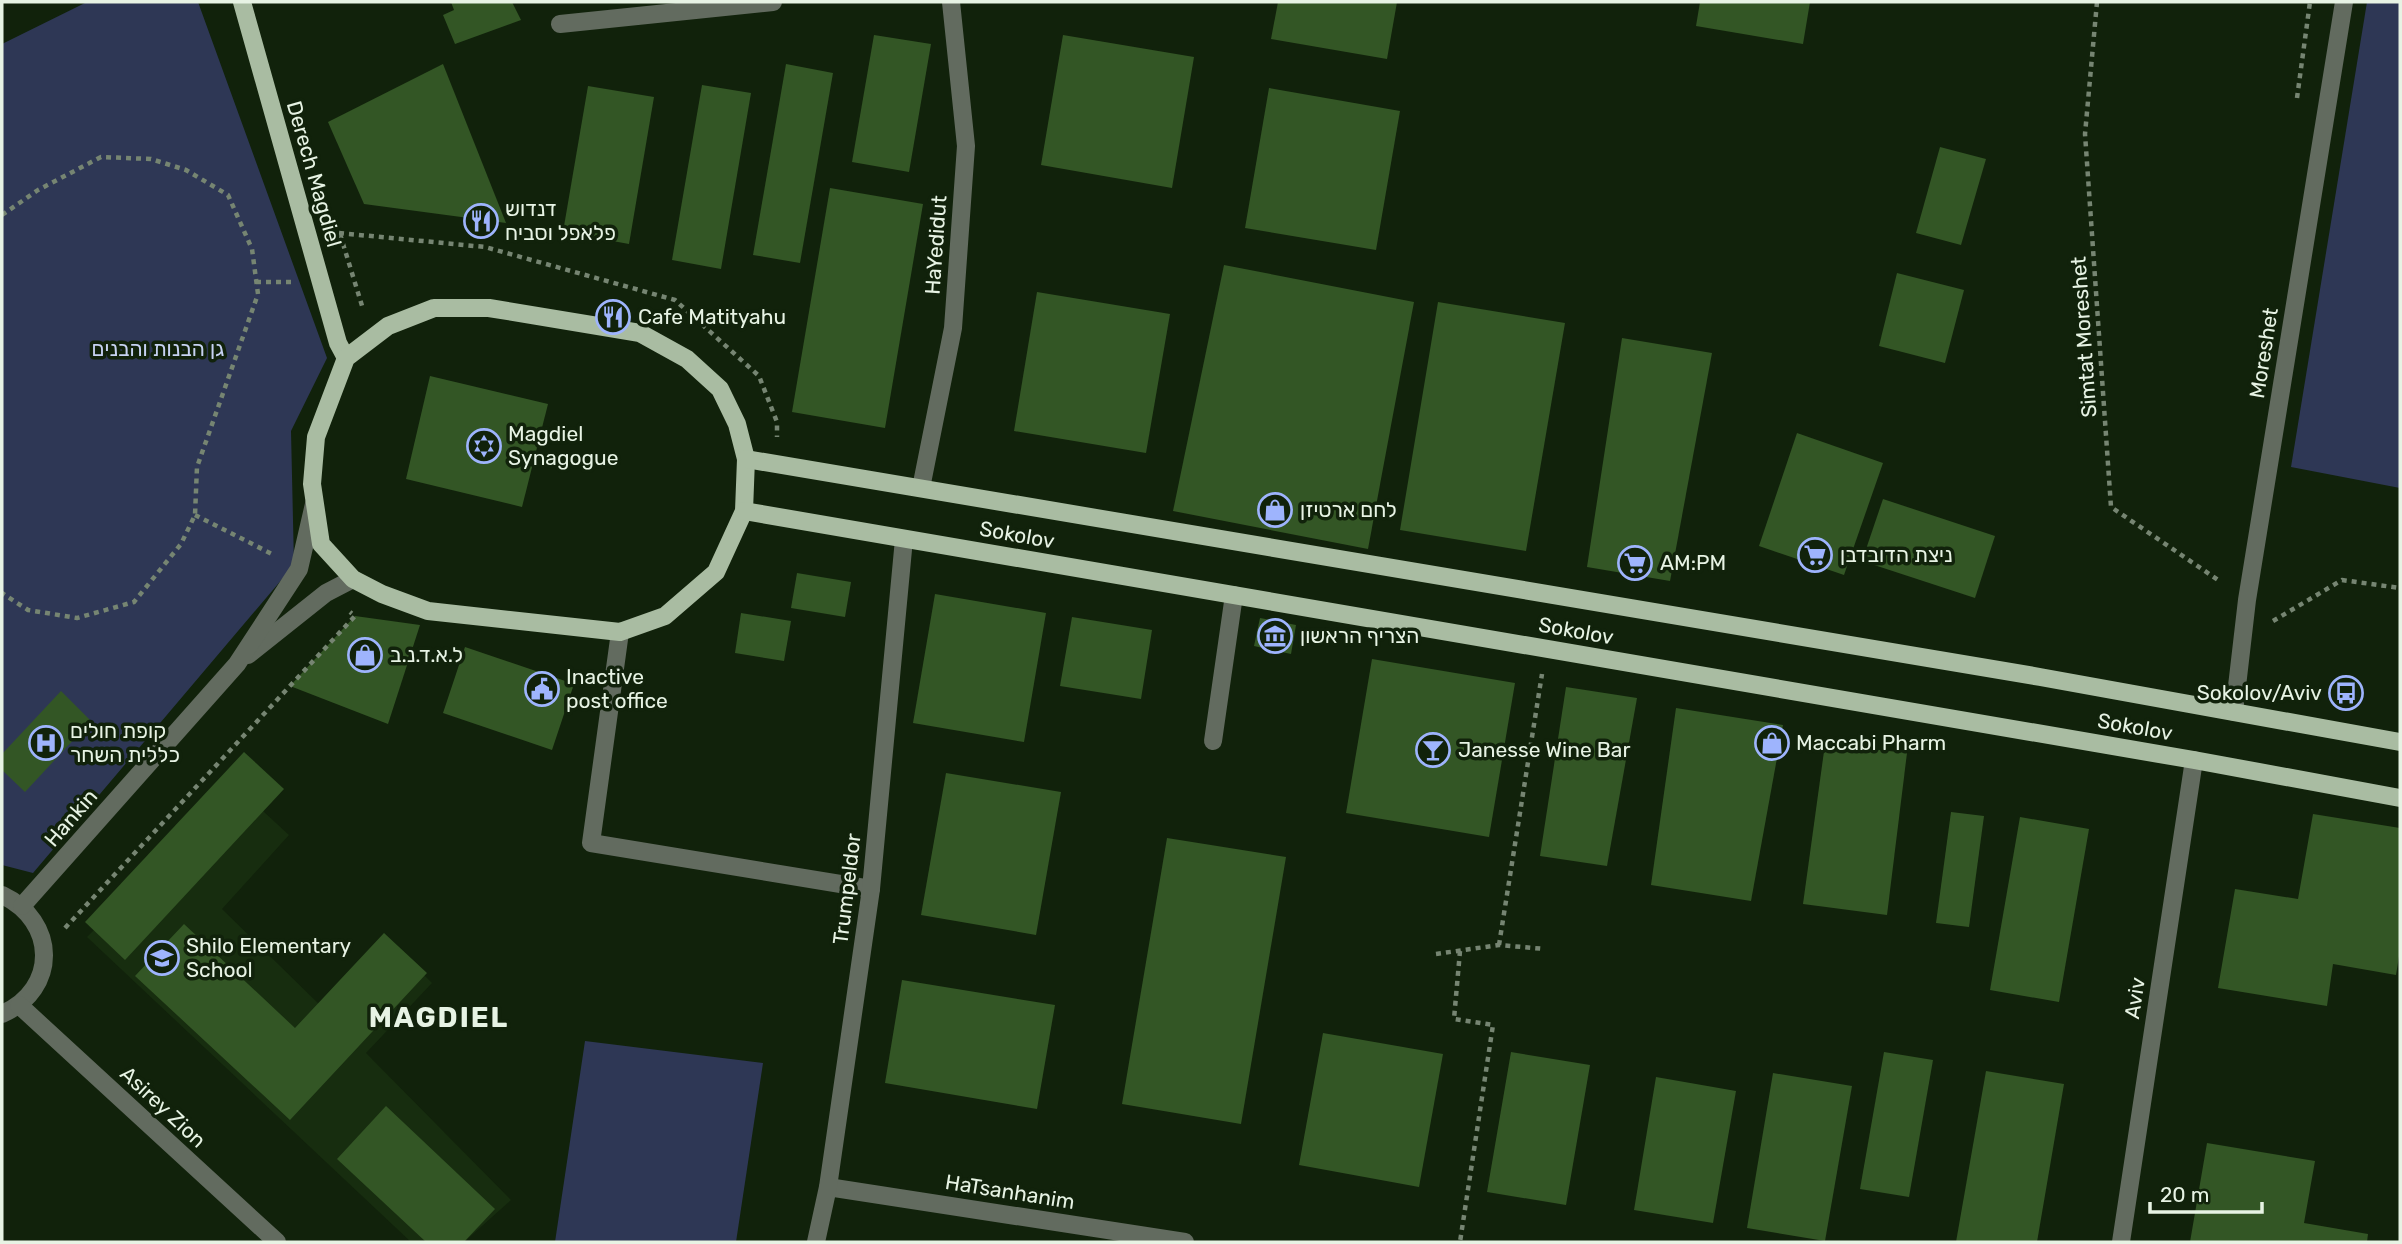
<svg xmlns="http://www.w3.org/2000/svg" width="2402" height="1244" font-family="Rubik,'Noto Sans Hebrew',sans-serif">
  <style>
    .built { fill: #172d0f }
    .green { fill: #2e3755 }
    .building { fill: #335625 }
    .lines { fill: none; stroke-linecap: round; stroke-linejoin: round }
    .path { stroke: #768572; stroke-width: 4.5; stroke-dasharray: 5 5; stroke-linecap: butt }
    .minor { stroke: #626b5f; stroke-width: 18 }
    .major { stroke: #a9bca2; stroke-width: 18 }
    .labels { text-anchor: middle; stroke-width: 7; stroke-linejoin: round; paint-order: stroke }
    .street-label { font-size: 21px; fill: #e7f3e4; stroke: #11220b }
    .poi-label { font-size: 21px; fill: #e7f3e4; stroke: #11220b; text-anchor: start }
    .park-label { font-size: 21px; fill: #c7d2f2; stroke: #11220b }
    .district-label { font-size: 28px; font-weight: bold; letter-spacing: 2px; fill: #e7f3e4; stroke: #11220b }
  </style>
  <rect width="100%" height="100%" fill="#11220b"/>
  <!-- built -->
  <polygon class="built" points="237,787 289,835 222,909 325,1010 390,941 432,983 366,1053 511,1200 464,1242 411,1242 87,937"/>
  <!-- green -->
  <g class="green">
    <polygon points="87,2 198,2 327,358 291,431 294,565 33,873 2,865 2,44"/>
    <polygon points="2367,2 2400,2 2400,488 2291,467"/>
    <polygon points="585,1041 763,1063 736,1242 555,1242"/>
  </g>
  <!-- building -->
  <g class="building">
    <polygon points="451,2 512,2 521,20 455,44 443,15 454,10"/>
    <polygon points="1278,2 1397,2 1387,59 1271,39"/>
    <polygon points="1700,2 1810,2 1803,44 1696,26"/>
    <polygon points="874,35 931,44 909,172 852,162"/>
    <polygon points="1063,35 1194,57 1172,188 1041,165"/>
    <polygon points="443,64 506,223 364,204 328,122"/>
    <polygon points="786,64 833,73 800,263 753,255"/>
    <polygon points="702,85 751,93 721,269 672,260"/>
    <polygon points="588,86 654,97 629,244 563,232"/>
    <polygon points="1269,88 1400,111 1376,250 1245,228"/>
    <polygon points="1940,147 1986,159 1961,245 1916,233"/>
    <polygon points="830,188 923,204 885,428 792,412"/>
    <polygon points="1224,265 1414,302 1368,549 1173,511"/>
    <polygon points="1897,273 1964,290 1945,363 1879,346"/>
    <polygon points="1037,292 1170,314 1146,453 1014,431"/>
    <polygon points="1438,302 1565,323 1526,551 1400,530"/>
    <polygon points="1622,338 1712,353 1670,581 1587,567"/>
    <polygon points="430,376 548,404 522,507 406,479"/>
    <polygon points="1797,433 1883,463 1844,575 1759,546"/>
    <polygon points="1883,499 1995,536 1975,598 1862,561"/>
    <polygon points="797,573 851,582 845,617 791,608"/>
    <polygon points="935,594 1046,613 1024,742 913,723"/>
    <polygon points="741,613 791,621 784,661 735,653"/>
    <polygon points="355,616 420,625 388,724 290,686"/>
    <polygon points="1072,617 1152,630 1141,699 1060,686"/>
    <polygon points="1260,618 1296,625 1291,654 1254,646"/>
    <polygon points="465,647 574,684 552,750 443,713"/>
    <polygon points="1372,659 1515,683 1489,837 1346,813"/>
    <polygon points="1566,687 1637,698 1607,866 1540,856"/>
    <polygon points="61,691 91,721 25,792 2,770 2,754"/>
    <polygon points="1676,708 1783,725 1751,901 1651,885"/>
    <polygon points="1825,744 1907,753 1887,915 1803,904"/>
    <polygon points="244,752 284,789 125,960 85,922"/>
    <polygon points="946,773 1061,792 1036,935 921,915"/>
    <polygon points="1951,812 1984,816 1969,927 1936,923"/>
    <polygon points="2313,814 2400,828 2400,950 2396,975 2333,964 2327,1006 2218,988 2235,889 2298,899"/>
    <polygon points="2020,817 2089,829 2059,1002 1990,990"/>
    <polygon points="1167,838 1286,857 1241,1124 1122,1104"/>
    <polygon points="184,924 295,1028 384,933 427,973 290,1120 135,976"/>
    <polygon points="902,980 1055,1005 1037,1109 885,1083"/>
    <polygon points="1323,1033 1443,1054 1419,1187 1299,1165"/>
    <polygon points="1511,1052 1590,1065 1566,1205 1487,1192"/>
    <polygon points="1884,1052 1933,1060 1909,1197 1860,1189"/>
    <polygon points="1986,1071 2064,1084 2037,1242 1956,1242"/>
    <polygon points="1773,1073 1852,1086 1825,1241 1747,1228"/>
    <polygon points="1656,1077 1736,1091 1713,1223 1634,1210"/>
    <polygon points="386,1106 495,1209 464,1242 426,1242 337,1159"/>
    <polygon points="2207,1143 2315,1161 2304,1223 2368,1234 2367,1242 2190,1242"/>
  </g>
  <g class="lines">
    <!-- path -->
    <g class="path">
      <polyline points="2097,2 2085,134 2111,507 2221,582"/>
      <polyline points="2297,98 2310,2"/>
      <polyline points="2,215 38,190 101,157 151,159 186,170 228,195 252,249 258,294 197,467 195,515 181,544 134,602 77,618 28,610 2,593"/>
      <polyline points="339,233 485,247 675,300 759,376 777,422 777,437"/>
      <polyline points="340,234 363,309"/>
      <polyline points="256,282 294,282"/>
      <polyline points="195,515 274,555"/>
      <polyline points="2273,621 2342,580 2400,588"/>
      <polyline points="65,928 355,616 350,612"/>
      <polyline points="1499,945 1542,674"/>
      <polyline points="1460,951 1454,1019 1493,1025 1460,1242"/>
      <polyline points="1436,954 1499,945 1545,949"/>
    </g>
    <!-- minor -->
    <g class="minor">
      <polyline points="560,24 773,2"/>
      <polyline points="921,488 953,328 966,146 951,2"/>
      <polyline points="620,632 591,843 871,889"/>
      <polyline points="248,655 326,593 353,579"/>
      <polyline points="2234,712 2247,600 2344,2"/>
      <polyline points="1213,741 1234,595"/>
      <path d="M2,895C57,921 59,989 2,1014"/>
      <polyline points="22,906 237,664 299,569 314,504"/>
      <polyline points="19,1005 277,1242"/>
      <polyline points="828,1187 1185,1242"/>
      <polyline points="816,1242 828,1187 871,889 904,539"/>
      <polyline points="2121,1242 2194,760"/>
    </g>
    <!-- major -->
    <g class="major">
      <polyline points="242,2 338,343 346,358"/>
      <polygon points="434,308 489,308 640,333 687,359 720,389 737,424 746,459 744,511 716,572 665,616 620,632 428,611 382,594 353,579 321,544 312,484 316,437 346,358 388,326"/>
      <polyline points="746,459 2040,677 2400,742"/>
      <polyline points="744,511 2194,760 2400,798"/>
    </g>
  </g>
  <!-- icons -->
  <defs>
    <g id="restaurant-ring" transform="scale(1.75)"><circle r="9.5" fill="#11220b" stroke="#9eb4fd" stroke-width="1.5"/><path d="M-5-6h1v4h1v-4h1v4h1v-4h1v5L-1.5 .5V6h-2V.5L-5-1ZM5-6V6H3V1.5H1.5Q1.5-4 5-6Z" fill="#9eb4fd"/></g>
    <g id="synagogue-ring" transform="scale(1.75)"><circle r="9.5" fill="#11220b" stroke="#9eb4fd" stroke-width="1.5"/><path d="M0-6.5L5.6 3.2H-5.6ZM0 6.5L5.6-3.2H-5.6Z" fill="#9eb4fd"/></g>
    <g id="shop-ring" transform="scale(1.75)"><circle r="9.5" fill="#11220b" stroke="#9eb4fd" stroke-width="1.5"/><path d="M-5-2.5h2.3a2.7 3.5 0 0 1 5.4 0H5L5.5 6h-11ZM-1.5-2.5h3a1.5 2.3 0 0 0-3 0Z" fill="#9eb4fd"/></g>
    <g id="supermarket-ring" transform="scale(1.75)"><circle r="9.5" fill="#11220b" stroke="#9eb4fd" stroke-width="1.5"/><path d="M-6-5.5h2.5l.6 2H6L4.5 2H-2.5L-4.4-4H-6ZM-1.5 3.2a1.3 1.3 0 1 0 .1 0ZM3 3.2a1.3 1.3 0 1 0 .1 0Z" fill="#9eb4fd"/></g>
    <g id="museum-ring" transform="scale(1.75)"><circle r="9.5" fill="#11220b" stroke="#9eb4fd" stroke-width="1.5"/><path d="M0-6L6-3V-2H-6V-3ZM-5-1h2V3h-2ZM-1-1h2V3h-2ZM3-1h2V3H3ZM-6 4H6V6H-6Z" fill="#9eb4fd"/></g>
    <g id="civic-ring" transform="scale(1.75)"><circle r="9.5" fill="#11220b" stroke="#9eb4fd" stroke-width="1.5"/><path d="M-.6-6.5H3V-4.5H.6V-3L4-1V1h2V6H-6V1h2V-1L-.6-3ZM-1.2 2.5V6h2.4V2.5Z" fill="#9eb4fd"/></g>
    <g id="bus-ring" transform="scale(1.75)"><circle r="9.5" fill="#11220b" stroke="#9eb4fd" stroke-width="1.5"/><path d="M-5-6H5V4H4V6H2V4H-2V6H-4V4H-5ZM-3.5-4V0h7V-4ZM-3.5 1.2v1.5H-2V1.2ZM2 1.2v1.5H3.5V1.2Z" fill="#9eb4fd"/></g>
    <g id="hospital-ring" transform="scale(1.75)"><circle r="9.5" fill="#11220b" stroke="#9eb4fd" stroke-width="1.5"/><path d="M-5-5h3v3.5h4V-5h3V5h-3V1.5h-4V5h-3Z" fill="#9eb4fd"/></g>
    <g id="bar-ring" transform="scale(1.75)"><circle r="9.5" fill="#11220b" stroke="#9eb4fd" stroke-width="1.5"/><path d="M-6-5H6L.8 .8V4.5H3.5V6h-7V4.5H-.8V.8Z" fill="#9eb4fd"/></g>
    <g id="school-ring" transform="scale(1.75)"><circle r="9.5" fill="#11220b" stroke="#9eb4fd" stroke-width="1.5"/><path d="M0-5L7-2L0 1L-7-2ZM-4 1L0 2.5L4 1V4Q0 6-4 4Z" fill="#9eb4fd"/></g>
  </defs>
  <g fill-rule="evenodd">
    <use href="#restaurant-ring" x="481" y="221"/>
    <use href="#restaurant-ring" x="613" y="317"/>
    <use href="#synagogue-ring" x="484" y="446"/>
    <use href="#shop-ring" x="1275" y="510"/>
    <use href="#supermarket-ring" x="1815" y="555"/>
    <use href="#supermarket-ring" x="1635" y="563"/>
    <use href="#museum-ring" x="1275" y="636"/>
    <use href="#shop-ring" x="365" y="655"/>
    <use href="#civic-ring" x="542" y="689"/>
    <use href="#bus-ring" x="2346" y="693"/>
    <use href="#hospital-ring" x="46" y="743"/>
    <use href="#shop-ring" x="1772" y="743"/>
    <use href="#bar-ring" x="1433" y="750"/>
    <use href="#school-ring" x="162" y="958"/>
  </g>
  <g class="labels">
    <!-- street labels -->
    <g class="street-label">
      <text transform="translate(314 174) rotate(74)" y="7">Derech Magdiel</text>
      <text transform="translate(936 245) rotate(-86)" y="7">HaYedidut</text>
      <text transform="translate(2084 337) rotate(-94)" y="7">Simtat Moreshet</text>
      <text transform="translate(2264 353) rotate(-81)" y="7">Moreshet</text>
      <text transform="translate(1017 535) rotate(10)" y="7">Sokolov</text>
      <text transform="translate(1576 631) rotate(10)" y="7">Sokolov</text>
      <text transform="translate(2135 727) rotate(10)" y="7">Sokolov</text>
      <text transform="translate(71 818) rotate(-49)" y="7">Hankin</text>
      <text transform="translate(847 889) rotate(-83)" y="7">Trumpeldor</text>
      <text transform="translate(2135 998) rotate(-81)" y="7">Aviv</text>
      <text transform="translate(163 1107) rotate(43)" y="7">Asirey Zion</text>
      <text transform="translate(1010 1192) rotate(9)" y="7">HaTsanhanim</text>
    </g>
    <!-- poi labels -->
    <g class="poi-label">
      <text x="505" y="216">דנדוש<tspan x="505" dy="24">פלאפל וסביח</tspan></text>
      <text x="638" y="324">Cafe Matityahu</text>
      <text x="508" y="441">Magdiel<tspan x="508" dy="24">Synagogue</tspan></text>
      <text x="1300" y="517">לחם ארטיזן</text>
      <text x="1840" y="562">ניצת הדובדבן</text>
      <text x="1660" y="570">AM:PM</text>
      <text x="1300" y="643">הצריף הראשון</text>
      <text x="390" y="662">ל.א.ד.נ.ב</text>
      <text x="566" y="684">Inactive<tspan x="566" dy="24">post office</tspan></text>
      <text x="2322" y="700" text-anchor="end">Sokolov/Aviv</text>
      <text x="70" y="738">קופת חולים<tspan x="70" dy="24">כללית השחר</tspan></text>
      <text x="1796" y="750">Maccabi Pharm</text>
      <text x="1458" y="757">Janesse Wine Bar</text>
      <text x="186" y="953">Shilo Elementary<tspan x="186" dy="24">School</tspan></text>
    </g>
    <!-- park labels -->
    <g class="park-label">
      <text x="158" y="356">גן הבנות והבנים</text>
    </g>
    <!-- district labels -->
    <g class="district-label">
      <text x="439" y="1027">MAGDIEL</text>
    </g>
  </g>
  <!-- border -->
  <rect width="2402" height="1244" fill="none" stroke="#e7f3e4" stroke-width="7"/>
  <!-- scale -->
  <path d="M2150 1202v10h112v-10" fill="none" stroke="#e7f3e4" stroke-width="3.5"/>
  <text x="2160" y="1202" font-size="21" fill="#e7f3e4" stroke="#11220b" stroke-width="5" paint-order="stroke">20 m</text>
</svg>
